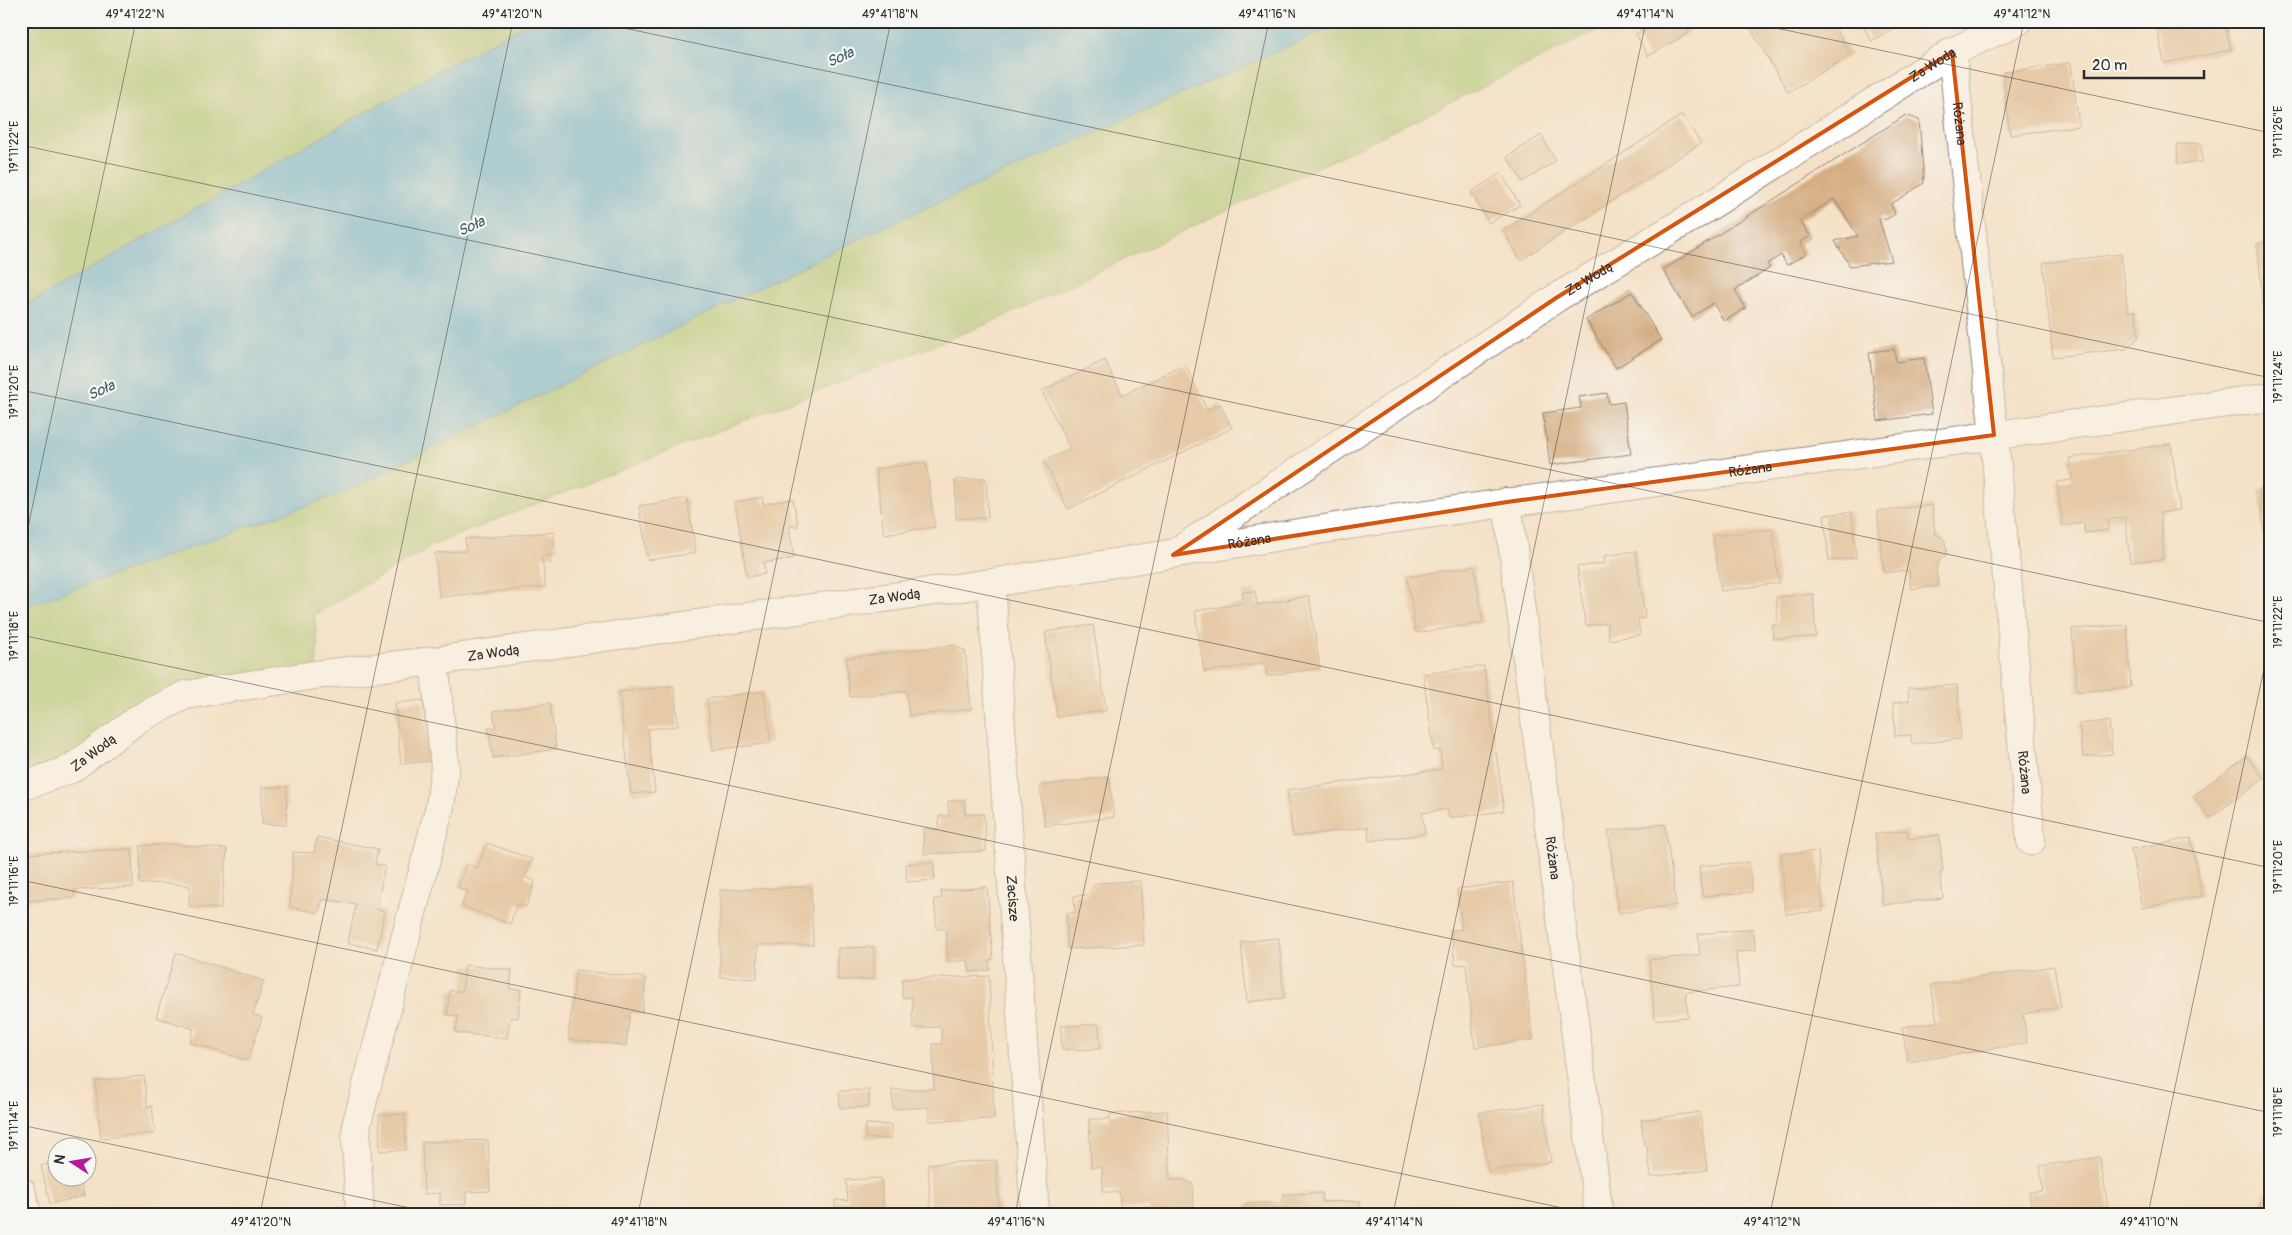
<svg xmlns="http://www.w3.org/2000/svg" width="2292" height="1235" font-family="Pangolin,sans-serif">
  <style>
    .green { fill: #a3c670; stroke: #67784e }
    .water { fill: #5db4da; stroke: #447082 }
    .building { fill: #d5ad82 }
    .lines { fill: none; stroke-linecap: round; stroke-linejoin: round }
    .minor-casing { stroke: #908679; stroke-width: 30 }
    .minor { stroke: #fff; stroke-width: 28 }
    .marked { fill: none; stroke: #d5540f; stroke-width: 4; stroke-linejoin: round }
    .ticks { fill: none; stroke: #2b2b2b; stroke-width: 1; stroke-opacity: 0.45 }
    .labels { text-anchor: middle; stroke-width: 4.5; stroke-linejoin: round; paint-order: stroke }
    .street-label { font-size: 14px; fill: #2b2b2b; stroke: #f6f6f2 }
    .water-label { font-size: 15px; font-style: italic; fill: #3c5b68; stroke: #f6f6f2 }
    .neatline { fill: none; stroke: #2b2b2b; stroke-width: 2 }
    .ticks-label { font-size: 12px; text-anchor: middle; fill: #2b2b2b }
  </style>
  <rect width="100%" height="100%" fill="#f6f6f2"/>
  <filter id="ink" filterUnits="userSpaceOnUse"><feTurbulence type="fractalNoise" baseFrequency=".02" numOctaves="2"/><feDisplacementMap in="SourceGraphic" scale="10" xChannelSelector="R" yChannelSelector="G"/><feConvolveMatrix kernelMatrix="1 2 1 2 8 2 1 2 1" color-interpolation-filters="sRGB"/></filter>
  <filter id="wash" filterUnits="userSpaceOnUse"><feTurbulence type="fractalNoise" baseFrequency=".0096" numOctaves="4" result="noise"/><feDisplacementMap in="SourceGraphic" scale="20" xChannelSelector="R" yChannelSelector="G"/><feGaussianBlur stdDeviation="1.12" result="paint"/><feColorMatrix in="noise" values="0 0 0 0 0 0 0 0 0 0 0 0 0 0 0 0 0 1.4 0 .05"/><feComposite in="paint" operator="in"/></filter>
  <g filter="url(#wash)">
    <rect width="100%" height="100%" fill="#f4e1c7"/>
    <!-- green -->
    <g class="green">
      <polygon points="21,21 532,21 445,67 21,308"/>
      <polygon points="1345,21 1615,21 1424,116 999,319 433,545 314,615 318,645 315,675 185,695 21,787 21,608 339,494 881,228"/>
    </g>
    <!-- water -->
    <polygon class="water" points="532,21 1345,21 881,228 339,494 21,608 21,308 445,67"/>
    <g id="blocks">
      <!-- building -->
      <g class="building">
        <polygon points="1659,21 1683,21 1689,33 1648,56 1636,34"/>
        <polygon points="1746,21 1831,21 1851,55 1788,92"/>
        <polygon points="1861,21 1909,21 1871,41"/>
        <polygon points="2156,21 2225,21 2231,50 2164,63"/>
        <polygon points="2071,63 2079,126 2010,135 2003,72"/>
        <polygon points="1682,115 1701,143 1521,260 1503,231"/>
        <polygon points="1906,115 1919,120 1924,183 1891,204 1895,214 1885,220 1882,217 1879,219 1892,261 1850,266 1835,241 1858,236 1834,199 1800,221 1810,236 1800,243 1806,254 1787,265 1781,255 1767,264 1770,268 1735,290 1746,308 1724,321 1713,303 1692,317 1663,270"/>
        <polygon points="1541,135 1556,161 1523,182 1507,157"/>
        <polygon points="2201,143 2202,162 2178,164 2177,144"/>
        <polygon points="1501,173 1520,205 1489,223 1471,192"/>
        <polygon points="2271,242 2271,310 2264,311 2257,244"/>
        <polygon points="2121,254 2128,312 2135,311 2139,337 2126,349 2053,357 2043,263"/>
        <polygon points="1632,292 1661,340 1616,368 1586,320"/>
        <polygon points="1894,349 1896,362 1924,358 1932,414 1878,421 1869,352"/>
        <polygon points="1105,360 1122,395 1185,365 1207,410 1220,404 1232,428 1068,509 1044,461 1070,449 1042,391"/>
        <polygon points="1607,393 1609,404 1624,402 1631,454 1550,465 1543,413 1581,408 1579,397"/>
        <polygon points="2171,444 2180,510 2160,513 2164,559 2130,562 2125,517 2107,520 2109,530 2085,533 2084,523 2063,526 2057,482 2072,480 2069,458"/>
        <polygon points="926,462 935,527 884,534 876,469"/>
        <polygon points="986,478 988,518 956,519 955,480"/>
        <polygon points="2271,487 2271,564 2268,565 2259,489"/>
        <polygon points="762,497 763,504 793,499 798,526 789,527 794,558 763,563 765,574 747,577 735,502"/>
        <polygon points="687,498 696,553 648,560 639,506"/>
        <polygon points="1932,505 1935,535 1938,535 1945,541 1947,554 1938,562 1938,566 1936,567 1938,586 1911,589 1909,570 1884,573 1877,511"/>
        <polygon points="1852,512 1856,558 1829,561 1824,515"/>
        <polygon points="1772,529 1779,583 1721,591 1713,536"/>
        <polygon points="554,532 555,555 542,556 545,587 439,597 435,553 466,551 465,539"/>
        <polygon points="1636,551 1645,618 1638,619 1640,635 1609,640 1607,623 1586,626 1577,567 1605,563 1604,556"/>
        <polygon points="1474,566 1483,623 1416,633 1407,577"/>
        <polygon points="1255,591 1257,605 1309,596 1320,668 1267,676 1265,663 1204,672 1195,611 1244,603 1242,592"/>
        <polygon points="1813,594 1816,637 1773,639 1772,625 1778,624 1776,597"/>
        <polygon points="1093,625 1106,710 1057,717 1045,632"/>
        <polygon points="2127,625 2131,687 2077,692 2072,629"/>
        <polygon points="954,645 965,651 971,709 909,716 906,691 850,697 846,658"/>
        <polygon points="1484,666 1504,811 1449,818 1448,809 1422,813 1425,834 1369,841 1368,827 1293,837 1287,790 1442,769 1440,750 1434,751 1423,674"/>
        <polygon points="1957,685 1961,739 1912,744 1911,735 1895,736 1893,703 1909,701 1908,688"/>
        <polygon points="674,686 678,726 648,729 655,792 631,794 619,692"/>
        <polygon points="764,691 771,743 713,750 707,699"/>
        <polygon points="423,700 430,761 401,764 395,703"/>
        <polygon points="550,703 556,749 493,758 488,728 496,727 493,711"/>
        <polygon points="2109,721 2112,754 2083,757 2079,724"/>
        <polygon points="2247,756 2264,778 2210,818 2193,796"/>
        <polygon points="1109,777 1114,817 1045,826 1040,786"/>
        <polygon points="262,787 287,787 286,825 262,824"/>
        <polygon points="964,800 965,815 984,814 986,851 924,854 923,829 939,829 939,816 949,816 948,801"/>
        <polygon points="1665,824 1676,905 1619,913 1608,831"/>
        <polygon points="1907,830 1909,839 1939,835 1943,872 1940,872 1943,898 1883,905 1875,834"/>
        <polygon points="317,837 378,849 375,864 385,866 376,909 385,911 377,949 348,943 356,904 323,899 318,913 290,907 293,852 314,853"/>
        <polygon points="2191,838 2202,896 2142,908 2131,849"/>
        <polygon points="487,843 532,859 525,877 535,881 526,907 517,904 510,924 462,906 468,891 458,887 466,864 477,868"/>
        <polygon points="169,844 227,849 221,909 189,906 190,886 166,883 140,884 140,846"/>
        <polygon points="132,849 133,887 74,890 74,898 21,901 21,854"/>
        <polygon points="1818,851 1823,911 1786,914 1781,854"/>
        <polygon points="933,862 935,880 907,882 906,864"/>
        <polygon points="1749,862 1752,892 1702,896 1699,866"/>
        <polygon points="1140,881 1144,945 1068,949 1066,913 1075,913 1074,896 1087,895 1096,883"/>
        <polygon points="1513,882 1533,1040 1475,1047 1466,964 1455,965 1451,930 1462,929 1457,889"/>
        <polygon points="811,887 813,945 758,945 757,979 720,977 720,890"/>
        <polygon points="987,887 993,960 989,960 990,970 970,972 968,960 948,962 946,929 937,929 934,899 942,898 941,891"/>
        <polygon points="1753,929 1756,950 1736,952 1739,987 1686,992 1688,1017 1655,1020 1649,960 1700,955 1698,934"/>
        <polygon points="1279,938 1284,998 1247,1002 1241,942"/>
        <polygon points="874,947 874,979 838,980 838,948"/>
        <polygon points="176,953 264,981 253,1014 262,1018 248,1061 190,1042 194,1029 156,1017"/>
        <polygon points="465,965 512,970 510,989 521,990 518,1018 510,1017 507,1038 456,1033 458,1016 447,1015 450,990 462,992"/>
        <polygon points="2054,966 2061,1007 2023,1014 2027,1043 1908,1062 1902,1027 1937,1022 1931,985"/>
        <polygon points="576,970 646,978 642,1013 630,1012 626,1046 568,1039"/>
        <polygon points="989,976 994,1119 929,1121 929,1107 893,1109 892,1090 934,1089 933,1044 942,1044 941,1027 913,1028 912,997 902,998 902,979"/>
        <polygon points="1099,1024 1100,1049 1062,1050 1061,1026"/>
        <polygon points="144,1076 147,1107 152,1106 155,1133 101,1138 95,1081"/>
        <polygon points="869,1090 869,1107 840,1108 839,1091"/>
        <polygon points="1543,1104 1551,1162 1488,1171 1479,1113"/>
        <polygon points="1167,1111 1170,1180 1183,1180 1193,1184 1194,1214 1149,1214 1149,1207 1120,1208 1120,1192 1103,1192 1102,1167 1091,1167 1089,1119 1110,1119 1110,1114"/>
        <polygon points="1700,1112 1707,1170 1651,1177 1647,1145 1644,1146 1641,1120"/>
        <polygon points="405,1114 406,1150 380,1151 379,1115"/>
        <polygon points="866,1124 891,1125 891,1139 865,1138"/>
        <polygon points="488,1140 490,1191 466,1192 466,1204 440,1205 440,1193 424,1194 422,1142"/>
        <polygon points="2100,1157 2109,1214 2032,1214 2029,1193 2043,1191 2040,1166"/>
        <polygon points="996,1160 999,1214 931,1214 928,1164"/>
        <polygon points="58,1162 58,1178 80,1178 84,1196 50,1204 41,1166"/>
        <polygon points="881,1178 884,1214 826,1214 826,1209 835,1209 835,1200 848,1201 846,1180"/>
        <polygon points="2271,1182 2271,1214 2256,1214"/>
        <polygon points="1322,1193 1322,1202 1360,1201 1361,1214 1246,1214 1246,1203 1283,1203 1283,1194"/>
      </g>
    </g>
  </g>
  <g filter="url(#ink)">
    <use href="#blocks" fill-opacity="0" stroke="#908679" stroke-width="1"/>
    <g class="lines">
      <!-- minor casing -->
      <g class="minor-casing">
        <g id="minor">
          <path id="s1" d="M1952,52L1994,435L2031,841"/>
          <path id="s2" d="M1507,502L1599,1214"/>
          <path id="s3" d="M1180,550L1556,298L1697,214L1952,52L2018,21"/>
          <path id="s4" d="M991,583L1035,1214"/>
          <path id="s5" d="M21,787L71,769L138,719L185,695L315,675L434,661L991,583L1355,524L2271,397"/>
          <polyline points="21,1191 27,1214"/>
          <polyline points="360,1214 356,1139 357,1123 440,806 445,767 434,661"/>
        </g>
      </g>
      <!-- minor -->
      <use href="#minor" class="minor"/>
    </g>
  </g>
  <!-- marked area -->
  <path d="M0 0H2292V1235H0ZM1952,52L1994,435L1507,502L1173,555L1556,298Z" fill="#f4e1c7" fill-opacity=".55" fill-rule="evenodd"/>
  <path class="marked" d="M1952,52L1994,435L1507,502L1173,555L1556,298Z"/>
  <!-- ticks -->
  <path class="ticks" d="M591,21L2271,378M1743,21L2271,133M21,145L2271,623M21,390L2271,868M21,560L136,21M21,635L2271,1113M21,880L1591,1214M21,1125L438,1214M260,1214L513,21M638,1214L891,21M1015,1214L1269,21M1393,1214L1646,21M1770,1214L2024,21M2148,1214L2271,636"/>
  <g class="labels">
    <!-- street labels -->
    <g class="street-label">
      <text dy="5" stroke="none"><textPath href="#s3" startOffset="896">Za Wodą</textPath></text>
      <text dy="5" stroke="none"><textPath href="#s1" startOffset="72">Różana</textPath></text>
      <text dy="5" stroke="none"><textPath href="#s3" startOffset="491">Za Wodą</textPath></text>
      <text dy="5" stroke="none"><textPath href="#s5" startOffset="1771">Różana</textPath></text>
      <text dy="5" stroke="none"><textPath href="#s5" startOffset="1265">Różana</textPath></text>
      <text dy="5" stroke="none"><textPath href="#s5" startOffset="906">Za Wodą</textPath></text>
      <text dy="5" stroke="none"><textPath href="#s5" startOffset="501">Za Wodą</textPath></text>
      <text dy="5" stroke="none"><textPath href="#s5" startOffset="81">Za Wodą</textPath></text>
      <text dy="5" stroke="none"><textPath href="#s1" startOffset="724">Różana</textPath></text>
      <text dy="5" stroke="none"><textPath href="#s2" startOffset="359">Różana</textPath></text>
      <text dy="5" stroke="none"><textPath href="#s4" startOffset="316">Zacisze</textPath></text>
    </g>
    <!-- water labels -->
    <g class="water-label">
      <text transform="translate(840 57) rotate(-25)" y="5">Soła</text>
      <text transform="translate(471 226) rotate(-25)" y="5">Soła</text>
      <text transform="translate(101 390) rotate(-24)" y="5">Soła</text>
    </g>
  </g>
  <!-- margin -->
  <rect width="2292" height="1235" fill="none" stroke="#f6f6f2" stroke-width="55"/>
  <!-- north arrow -->
  <g transform="translate(72 1162) rotate(282)"><circle r="24" fill="#f6f6f2" stroke="#a5a5a2"/>
  <path d="M0-4L9 19L0 12L-9 19Z" fill="#b5179e"/>
  <text y="-8" font-size="14" font-weight="bold" text-anchor="middle" fill="#2b2b2b">N</text>
  </g>
  <!-- scale -->
  <path d="M2084 70v8h120v-8" fill="none" stroke="#2b2b2b" stroke-width="2.5"/>
  <text x="2092" y="70" font-size="15" fill="#2b2b2b" stroke="#f6f6f2" stroke-width="4" paint-order="stroke">20 m</text>
  <rect x="28" y="28" width="2236" height="1180" class="neatline"/>
  <g class="ticks-label">
    <text x="135" y="18">49°41'22"N</text>
    <text x="512" y="18">49°41'20"N</text>
    <text x="890" y="18">49°41'18"N</text>
    <text x="1267" y="18">49°41'16"N</text>
    <text x="1645" y="18">49°41'14"N</text>
    <text x="2022" y="18">49°41'12"N</text>
    <text transform="translate(2278 132) rotate(-90)" y="4">19°11'26"E</text>
    <text transform="translate(14 147) rotate(-90)" y="4">19°11'22"E</text>
    <text transform="translate(2278 377) rotate(-90)" y="4">19°11'24"E</text>
    <text transform="translate(14 392) rotate(-90)" y="4">19°11'20"E</text>
    <text transform="translate(2278 622) rotate(-90)" y="4">19°11'22"E</text>
    <text transform="translate(14 636) rotate(-90)" y="4">19°11'18"E</text>
    <text transform="translate(2278 867) rotate(-90)" y="4">19°11'20"E</text>
    <text transform="translate(14 881) rotate(-90)" y="4">19°11'16"E</text>
    <text transform="translate(2278 1112) rotate(-90)" y="4">19°11'18"E</text>
    <text transform="translate(14 1126) rotate(-90)" y="4">19°11'14"E</text>
    <text x="261" y="1226">49°41'20"N</text>
    <text x="639" y="1226">49°41'18"N</text>
    <text x="1016" y="1226">49°41'16"N</text>
    <text x="1394" y="1226">49°41'14"N</text>
    <text x="1772" y="1226">49°41'12"N</text>
    <text x="2149" y="1226">49°41'10"N</text>
  </g>
</svg>
